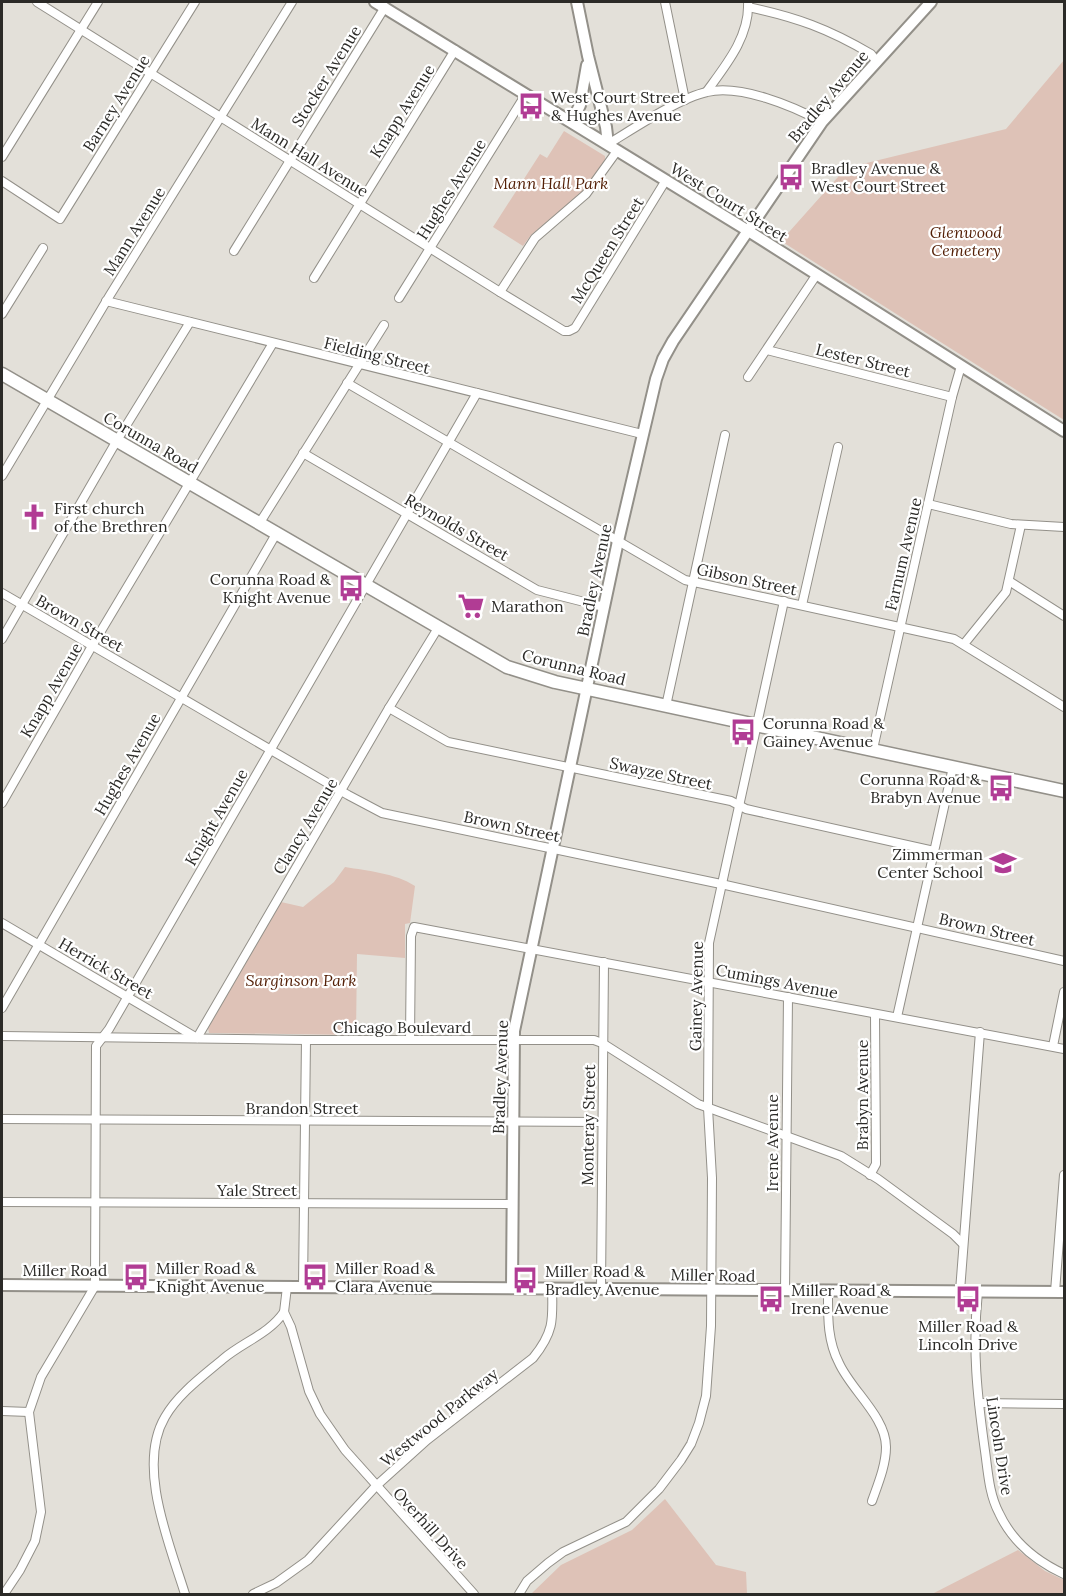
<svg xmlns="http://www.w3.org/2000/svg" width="1066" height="1596" font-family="Lora,serif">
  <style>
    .green { fill: #dec2b7 }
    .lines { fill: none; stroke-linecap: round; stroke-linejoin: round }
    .street-casing { stroke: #939089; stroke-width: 10 }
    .secondary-casing { stroke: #939089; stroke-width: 14 }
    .primary-casing { stroke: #939089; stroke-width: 15 }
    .street { stroke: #fff; stroke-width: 8 }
    .secondary { stroke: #fff; stroke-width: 10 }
    .primary { stroke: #fff; stroke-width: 12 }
    .labels { text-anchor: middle; stroke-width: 4.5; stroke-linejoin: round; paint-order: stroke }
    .street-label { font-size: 16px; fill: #2b2a27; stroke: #fff }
    .poi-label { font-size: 16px; fill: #2b2a27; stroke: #fff; text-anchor: start }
    .park-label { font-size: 16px; font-style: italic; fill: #531f06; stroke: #fff }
  </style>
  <rect width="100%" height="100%" fill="#e3e0d9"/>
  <!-- green -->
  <g class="green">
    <polygon points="1064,60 1064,420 781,241 846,168 1006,129"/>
    <polygon points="564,131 605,156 605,160 592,181 582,192 531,235 523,246 493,227 540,154 547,158"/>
    <path d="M345,867C368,871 395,873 415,886L410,923L405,924V958L357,954L356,1035L209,1033L208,1028L281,902L303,907L334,882Z"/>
    <polygon points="665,1499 716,1565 746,1572 747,1594 531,1594 561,1565 632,1530"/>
    <polygon points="1018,1550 1045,1571 1064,1580 1064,1594 932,1594"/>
  </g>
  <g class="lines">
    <!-- street casing -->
    <g class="street-casing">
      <g id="street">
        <polyline points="37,2 500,292 564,331 569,331 575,328 666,180"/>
        <polyline points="665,2 685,100"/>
        <path d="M748,7C796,17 829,29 871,54L877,62"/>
        <path d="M707,91C726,65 750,36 748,2"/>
        <path d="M608,144C633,129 679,98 707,92C740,84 793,106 822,122"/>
        <polyline points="2,157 98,2"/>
        <polyline points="2,181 60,219 195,2"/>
        <polyline points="234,251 385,7"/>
        <polyline points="314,278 455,50"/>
        <polyline points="500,292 535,238 586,194 617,151"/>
        <polyline points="399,298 526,94"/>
        <polyline points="106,301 642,434"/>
        <polyline points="2,314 43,248"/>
        <polyline points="767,350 952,397"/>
        <polyline points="748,377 817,274"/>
        <polyline points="347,383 685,580 954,639 1064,707"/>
        <polyline points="303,453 537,590 604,607"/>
        <polyline points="2,476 110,295 292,2"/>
        <polyline points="928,504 1011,524 1064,527"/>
        <polyline points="259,524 384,325"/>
        <polyline points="1009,581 1064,616"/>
        <polyline points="2,593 348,795 382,813 721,884 1064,961"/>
        <polyline points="802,605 838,447"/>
        <polyline points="2,639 116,442 190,322"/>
        <polyline points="964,644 1006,592 1021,525"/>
        <polyline points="666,706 725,435"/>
        <polyline points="389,708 448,742 731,801 746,809 934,851"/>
        <polyline points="873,749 952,397 961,366"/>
        <polyline points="2,803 92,646 273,343"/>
        <polyline points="2,923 197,1038 389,708 438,628"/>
        <polyline points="2,1008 276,534"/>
        <polyline points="897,1017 953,767"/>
        <polyline points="2,1036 306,1040 594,1040 602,1043 698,1104 841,1156 878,1179 953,1234 962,1243"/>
        <polyline points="410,1040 411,936 414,927 1064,1049"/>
        <polyline points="1053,1046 1064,992"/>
        <polyline points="2,1119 601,1122"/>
        <polyline points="870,1175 876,1164 875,1014"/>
        <polyline points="2,1202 513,1204"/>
        <polyline points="303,1286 306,1040"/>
        <polyline points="287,1287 284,1312 291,1327 309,1391 320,1414 345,1450 474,1594"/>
        <polyline points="601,1288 604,962"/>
        <polyline points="785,1291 788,997"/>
        <path d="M828,1291C828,1316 827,1340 839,1363C851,1390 886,1417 886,1447C886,1465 878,1484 872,1501"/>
        <polyline points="960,1291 980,1032"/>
        <path d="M978,1291C972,1348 977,1394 985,1451C988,1472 989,1494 999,1513C1012,1541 1036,1561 1064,1574"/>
        <polyline points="1055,1292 1064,1175"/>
        <polyline points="979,1403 1064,1404"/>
        <polyline points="2,1411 29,1412"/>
        <polyline points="4,1594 20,1570 35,1541 41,1512 29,1412 41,1377 95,1286 96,1046 109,1029 477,393"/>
        <path d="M185,1594C170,1545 136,1466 165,1417C178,1394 203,1376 223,1359C243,1342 269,1334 284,1312"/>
        <path d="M253,1594L276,1583L308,1560L376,1486L427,1440L533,1358C554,1332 553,1320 552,1288"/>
        <polyline points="519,1594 527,1581 548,1563 563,1552 626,1522 659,1489 681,1460 691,1444 699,1423 706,1396 711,1326 712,1178 708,1108 709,943 784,601"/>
      </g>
    </g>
    <!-- secondary casing -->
    <g class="secondary-casing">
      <g id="secondary">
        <polyline points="375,2 742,227 1064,431"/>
        <polyline points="577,2 588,56 606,127 608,144"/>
        <polyline points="572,122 580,105 587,65"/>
        <polyline points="2,1285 1064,1292"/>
        <polyline points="512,1288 514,1031 618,541 656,379 663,359 673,341 822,122 931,2"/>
      </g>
    </g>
    <!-- primary casing -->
    <g class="primary-casing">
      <polyline id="primary" points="2,374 507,667 555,682 1064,791"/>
    </g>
    <!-- street -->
    <use href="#street" class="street"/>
    <!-- secondary -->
    <use href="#secondary" class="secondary"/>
    <!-- primary -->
    <use href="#primary" class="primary"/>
  </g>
  <!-- icons -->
  <defs>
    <g id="bus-bare" transform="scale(2.07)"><path d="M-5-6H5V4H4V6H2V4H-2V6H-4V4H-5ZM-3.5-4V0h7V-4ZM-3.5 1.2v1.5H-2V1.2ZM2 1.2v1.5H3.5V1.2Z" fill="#b13c94" stroke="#fff" stroke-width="2.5" paint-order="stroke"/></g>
    <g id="church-bare" transform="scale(2.07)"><path d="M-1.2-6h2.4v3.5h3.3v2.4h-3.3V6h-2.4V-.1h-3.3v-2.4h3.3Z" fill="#b13c94" stroke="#fff" stroke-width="2.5" paint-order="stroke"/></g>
    <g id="supermarket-bare" transform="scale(2.07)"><path d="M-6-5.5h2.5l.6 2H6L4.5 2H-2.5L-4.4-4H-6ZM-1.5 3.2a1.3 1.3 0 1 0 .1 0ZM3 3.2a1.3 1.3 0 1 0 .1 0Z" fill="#b13c94" stroke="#fff" stroke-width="2.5" paint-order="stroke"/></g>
    <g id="school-bare" transform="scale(2.07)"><path d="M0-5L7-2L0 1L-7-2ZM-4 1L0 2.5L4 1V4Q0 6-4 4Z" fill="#b13c94" stroke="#fff" stroke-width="2.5" paint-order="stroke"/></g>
  </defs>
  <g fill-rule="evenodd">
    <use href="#bus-bare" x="531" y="106"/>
    <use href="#bus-bare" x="791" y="177"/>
    <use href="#church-bare" x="34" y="517"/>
    <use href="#bus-bare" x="351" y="588"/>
    <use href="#supermarket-bare" x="471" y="606"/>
    <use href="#bus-bare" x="743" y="732"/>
    <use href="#bus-bare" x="1001" y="788"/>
    <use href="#school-bare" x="1003" y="863"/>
    <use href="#bus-bare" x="136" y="1277"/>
    <use href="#bus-bare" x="315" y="1277"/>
    <use href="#bus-bare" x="525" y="1280"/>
    <use href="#bus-bare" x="771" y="1299"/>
    <use href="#bus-bare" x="968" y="1299"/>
  </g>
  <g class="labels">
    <!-- street labels -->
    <g class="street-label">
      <text transform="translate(326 76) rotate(-58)" y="6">Stocker Avenue</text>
      <text transform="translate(828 96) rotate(-50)" y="6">Bradley Avenue</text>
      <text transform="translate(116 103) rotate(-58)" y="6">Barney Avenue</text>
      <text transform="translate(402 111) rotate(-58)" y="6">Knapp Avenue</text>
      <text transform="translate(310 157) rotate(32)" y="6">Mann Hall Avenue</text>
      <text transform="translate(451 189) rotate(-58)" y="6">Hughes Avenue</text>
      <text transform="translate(729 202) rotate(32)" y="6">West Court Street</text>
      <text transform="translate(134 231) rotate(-58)" y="6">Mann Avenue</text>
      <text transform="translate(607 250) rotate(-58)" y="6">McQueen Street</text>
      <text transform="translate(377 355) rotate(14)" y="6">Fielding Street</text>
      <text transform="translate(863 360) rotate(14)" y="6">Lester Street</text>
      <text transform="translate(151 442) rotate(30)" y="6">Corunna Road</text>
      <text transform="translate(457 527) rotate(30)" y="6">Reynolds Street</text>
      <text transform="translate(903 554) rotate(-77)" y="6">Farnum Avenue</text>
      <text transform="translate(747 579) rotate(12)" y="6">Gibson Street</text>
      <text transform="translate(594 580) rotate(-78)" y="6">Bradley Avenue</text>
      <text transform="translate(80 623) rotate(30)" y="6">Brown Street</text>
      <text transform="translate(574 667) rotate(14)" y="6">Corunna Road</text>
      <text transform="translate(51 690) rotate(-60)" y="6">Knapp Avenue</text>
      <text transform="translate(127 764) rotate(-60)" y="6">Hughes Avenue</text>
      <text transform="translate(661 773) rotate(12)" y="6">Swayze Street</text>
      <text transform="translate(216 817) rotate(-60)" y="6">Knight Avenue</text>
      <text transform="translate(305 826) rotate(-59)" y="6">Clancy Avenue</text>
      <text transform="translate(512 826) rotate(12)" y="6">Brown Street</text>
      <text transform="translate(987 929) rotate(13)" y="6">Brown Street</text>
      <text transform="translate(106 968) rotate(30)" y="6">Herrick Street</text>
      <text transform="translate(777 981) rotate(11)" y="6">Cumings Avenue</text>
      <text transform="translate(696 996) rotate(-89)" y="6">Gainey Avenue</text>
      <text x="402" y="1033">Chicago Boulevard</text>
      <text transform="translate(500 1077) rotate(-88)" y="6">Bradley Avenue</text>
      <text transform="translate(862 1095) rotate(-90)" y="6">Brabyn Avenue</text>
      <text x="302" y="1114">Brandon Street</text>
      <text transform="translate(588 1125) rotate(-89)" y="6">Monteray Street</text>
      <text transform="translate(772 1143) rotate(-90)" y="6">Irene Avenue</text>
      <text x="257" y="1196">Yale Street</text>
      <text x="65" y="1276">Miller Road</text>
      <text transform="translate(713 1275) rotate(1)" y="6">Miller Road</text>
      <text transform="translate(439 1417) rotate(-39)" y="6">Westwood Parkway</text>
      <text transform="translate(1000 1446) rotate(81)" y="6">Lincoln Drive</text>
      <text transform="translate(431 1528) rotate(48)" y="6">Overhill Drive</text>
    </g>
    <!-- poi labels -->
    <g class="poi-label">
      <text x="551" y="103">West Court Street<tspan x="551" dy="18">&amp; Hughes Avenue</tspan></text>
      <text x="811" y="174">Bradley Avenue &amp;<tspan x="811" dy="18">West Court Street</tspan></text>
      <text x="54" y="514">First church<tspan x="54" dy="18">of the Brethren</tspan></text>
      <text x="331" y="585" text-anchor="end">Corunna Road &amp;<tspan x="331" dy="18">Knight Avenue</tspan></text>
      <text x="491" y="612">Marathon</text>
      <text x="763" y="729">Corunna Road &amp;<tspan x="763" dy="18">Gainey Avenue</tspan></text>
      <text x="981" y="785" text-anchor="end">Corunna Road &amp;<tspan x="981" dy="18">Brabyn Avenue</tspan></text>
      <text x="983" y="860" text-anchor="end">Zimmerman<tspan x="983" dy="18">Center School</tspan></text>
      <text x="156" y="1274">Miller Road &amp;<tspan x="156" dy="18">Knight Avenue</tspan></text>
      <text x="335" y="1274">Miller Road &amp;<tspan x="335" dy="18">Clara Avenue</tspan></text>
      <text x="545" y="1277">Miller Road &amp;<tspan x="545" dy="18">Bradley Avenue</tspan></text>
      <text x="791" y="1296">Miller Road &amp;<tspan x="791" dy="18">Irene Avenue</tspan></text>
      <text x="968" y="1332" text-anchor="middle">Miller Road &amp;<tspan x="968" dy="18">Lincoln Drive</tspan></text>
    </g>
    <!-- park labels -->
    <g class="park-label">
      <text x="551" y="189">Mann Hall Park</text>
      <text x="966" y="238">Glenwood<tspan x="966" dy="18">Cemetery</tspan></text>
      <text x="301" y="986">Sarginson Park</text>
    </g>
  </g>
  <!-- border -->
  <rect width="1066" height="1596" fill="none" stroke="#2b2a27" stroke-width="6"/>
</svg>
